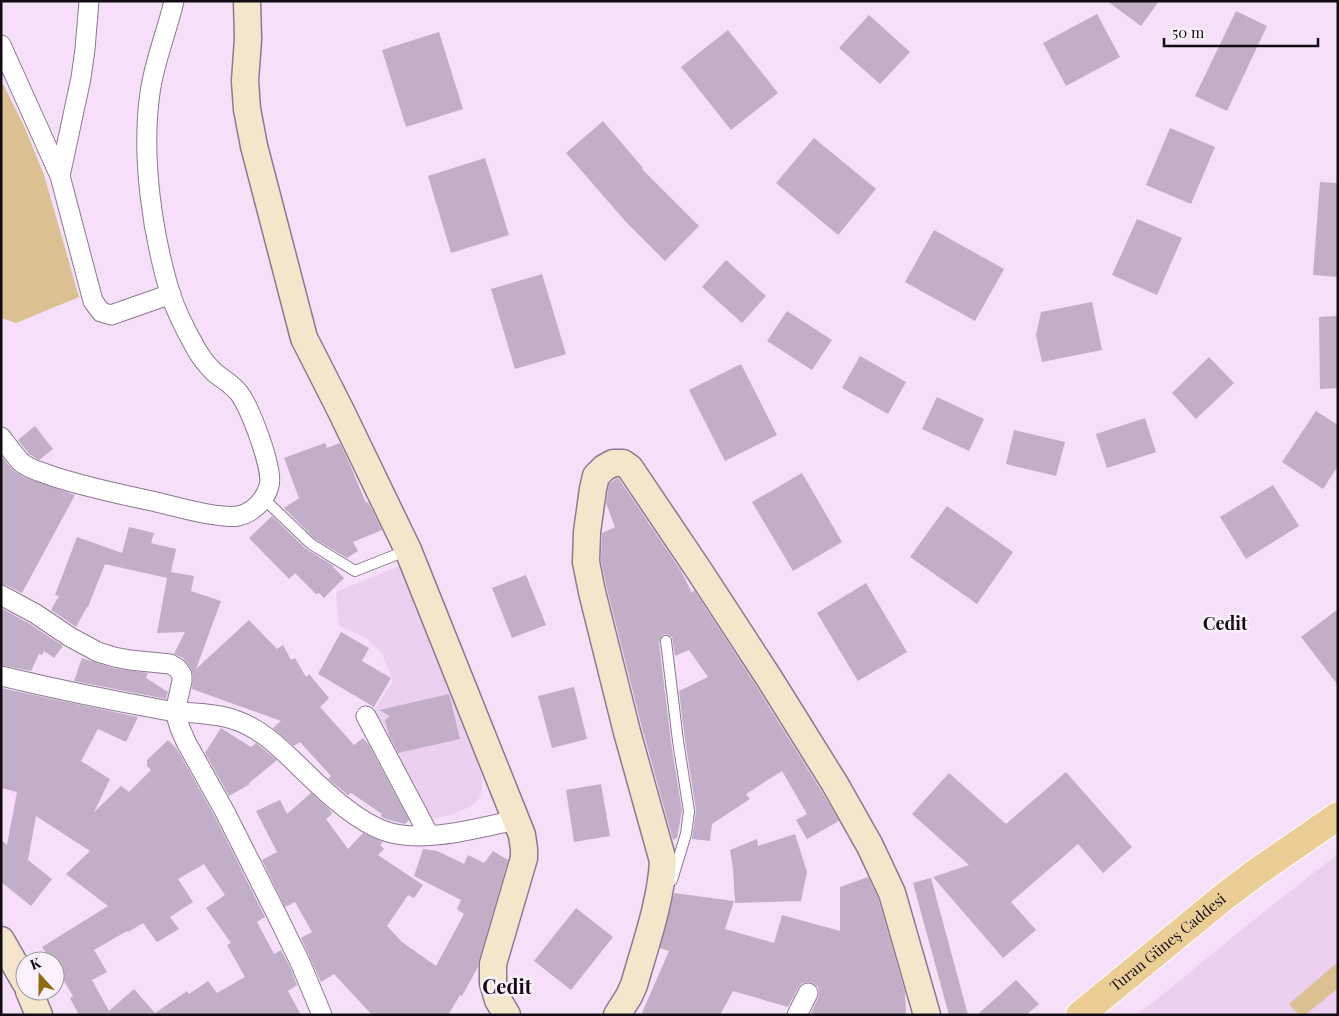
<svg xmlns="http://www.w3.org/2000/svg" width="1339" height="1016" font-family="'Playfair Display',serif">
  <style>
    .built { fill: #ebd0f0 }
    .green { fill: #dbc192 }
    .building { fill: #c3aec7; fill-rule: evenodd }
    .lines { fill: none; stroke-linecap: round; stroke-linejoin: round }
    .service-casing { stroke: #8d7991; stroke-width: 12 }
    .minor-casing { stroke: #8d7991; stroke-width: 21 }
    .secondary-casing { stroke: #8d7991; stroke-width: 29 }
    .primary-casing { stroke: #fff; stroke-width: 30 }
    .service { stroke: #fff; stroke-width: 10 }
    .minor { stroke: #fff; stroke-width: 19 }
    .secondary { stroke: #f4e6ca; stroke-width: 26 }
    .primary { stroke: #eace95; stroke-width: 28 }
    .labels { text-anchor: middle; stroke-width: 5; stroke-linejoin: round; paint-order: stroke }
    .street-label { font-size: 15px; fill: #130b14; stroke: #faf1fc }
    .quarter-label { font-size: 18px; font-weight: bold; fill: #130b14; stroke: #faf1fc }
    .district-label { font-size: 20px; font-weight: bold; fill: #130b14; stroke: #faf1fc }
  </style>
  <rect width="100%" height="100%" fill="#f5dff9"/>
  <!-- built -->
  <g class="built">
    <polygon points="404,564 474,742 482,777 482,790 479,799 470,807 450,815 432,819 426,818 371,715 393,681 382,653 366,638 339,626 336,592"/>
    <polygon points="1338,854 1338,1015 1135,1015 1156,1000 1255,919"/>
  </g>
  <!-- green -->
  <g class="green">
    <polygon points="1,80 24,126 44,175 79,297 16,323 1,318"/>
    <polygon points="1338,962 1338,988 1305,1015 1299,1015 1289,1004"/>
  </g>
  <!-- building -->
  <g class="building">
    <polygon points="1107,1 1159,1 1141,26"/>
    <polygon points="1236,11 1267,26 1227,111 1195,96"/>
    <polygon points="1097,14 1120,57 1066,86 1043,43"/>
    <polygon points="869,15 910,52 880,84 839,48"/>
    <polygon points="728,30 778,93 731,130 681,67"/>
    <polygon points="439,32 463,109 406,127 382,50"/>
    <polygon points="603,121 643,168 642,169 699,226 665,261 626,222 566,153"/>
    <polygon points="1170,128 1215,147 1191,204 1146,185"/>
    <polygon points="814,138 876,189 838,235 776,183"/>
    <polygon points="485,158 509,235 451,253 428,176"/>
    <polygon points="1320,182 1338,183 1338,277 1313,275"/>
    <polygon points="1137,219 1182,238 1157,295 1112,275"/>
    <polygon points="934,230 1004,269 975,321 905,282"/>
    <polygon points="726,260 766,296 742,323 702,287"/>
    <polygon points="542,274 566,354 515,369 491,289"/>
    <polygon points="1092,302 1102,350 1042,362 1036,335 1041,312"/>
    <polygon points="787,311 832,340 812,370 767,341"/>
    <polygon points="1338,316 1338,388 1320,389 1319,317"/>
    <polygon points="860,356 906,382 888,414 842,388"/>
    <polygon points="1209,357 1234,383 1196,419 1172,393"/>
    <polygon points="741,364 777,435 725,461 689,390"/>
    <polygon points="937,397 984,419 969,451 922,429"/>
    <polygon points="1316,411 1338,425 1338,466 1323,489 1282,462"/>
    <polygon points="1145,418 1156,452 1107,468 1096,434"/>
    <polygon points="35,426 53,449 39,460 29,454 18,440"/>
    <polygon points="1014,430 1065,442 1056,476 1006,464"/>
    <polygon points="325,443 327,448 340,443 351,467 366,503 368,502 382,530 353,542 358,551 347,558 315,539 284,508 299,498 284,458"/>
    <polygon points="1,456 14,471 24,477 75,495 22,593 6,585 1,584"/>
    <polygon points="802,473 842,542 793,571 752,502"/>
    <polygon points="617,478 619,479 681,571 692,593 694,590 756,686 822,792 839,821 807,839 796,820 807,814 782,771 746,794 750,799 712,824 710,841 692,839 696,810 685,740 679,691 708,677 689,650 675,656 672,637 666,634 662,636 659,642 671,742 682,811 677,838 673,840 642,728 607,589 601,561 602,533 615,527 606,503 609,484"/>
    <polygon points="1273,485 1299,526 1246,559 1220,517"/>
    <polygon points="947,506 1013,552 977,604 910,557"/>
    <polygon points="272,516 306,549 334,566 333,567 344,578 324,598 319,593 316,594 295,573 289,579 249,538"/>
    <polygon points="129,527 154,533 151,543 176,549 171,572 194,576 191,591 221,601 196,669 249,620 277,649 283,645 291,660 295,658 306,677 309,674 329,698 320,707 354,745 363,738 369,745 409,820 405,824 386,819 380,816 382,814 351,793 348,795 328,779 331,776 300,742 294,746 273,728 281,721 192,689 193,675 191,669 183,658 174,654 185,632 157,633 167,578 105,564 88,607 87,607 76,627 51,610 59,596 55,595 77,537 122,553"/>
    <polygon points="526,575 546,625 512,638 492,588"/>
    <polygon points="866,583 907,652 858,681 817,613"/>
    <polygon points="1,608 30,624 63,646 54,658 44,651 42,655 39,654 31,671 1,665"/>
    <polygon points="1338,609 1338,685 1301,637"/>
    <polygon points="341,632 369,648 362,661 391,678 374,707 318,674"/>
    <polygon points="82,658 112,668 148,673 146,678 168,692 166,699 74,681"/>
    <polygon points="574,687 587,739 552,748 538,696"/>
    <path d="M1,688L138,717L126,742L98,729L81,761L110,779L94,812L121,786L129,792L151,770L147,766V760L168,740L177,749L215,817L265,917L257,922L274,954L281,950L290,967L297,985L288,991L301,1015H79L70,998L73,996L55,966V961H52L42,947L108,906L66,874L90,851L36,816L28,860L52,879L31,906L1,882V840L7,845L17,792L1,788ZM204,864L225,895L206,908L231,943L227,945L245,977L217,993L208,981L189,994L187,991L155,1013L134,989L109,1011L92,980L107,972L94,950L127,931L128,932L143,923L157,942L179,929L170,917L193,902L178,879Z"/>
    <polygon points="449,694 460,739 398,753 389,735 385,720 390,716 379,710"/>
    <polygon points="221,728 251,747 256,743 277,760 249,783 250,784 229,796 205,753"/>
    <polygon points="1066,772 1132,847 1103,873 1078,844 1011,902 1036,930 1003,958 933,877 969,865 912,814 949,773 1006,824"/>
    <polygon points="601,784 610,836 574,842 566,790"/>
    <polygon points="311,793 330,810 332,814 326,819 348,849 363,833 383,842 380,845 384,849 378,855 423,885 414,898 408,895 387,926 402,942 436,966 464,914 457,909 461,900 414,876 423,849 437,851 464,864 468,855 484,863 493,851 508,860 479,960 478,967 462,996 460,995 448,1015 372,1015 334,974 321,982 301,938 312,932 295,902 285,907 262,860 277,852 256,811 280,800 287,814"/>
    <polygon points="795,834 807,872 801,901 735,903 733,869 730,850 757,839 758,846"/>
    <polygon points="868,877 878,898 905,992 906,1015 816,1015 811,1013 818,998 819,992 818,987 813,983 808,982 802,983 798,988 788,1007 733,991 720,1015 641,1015 669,951 660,948 674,893 734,901 725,929 774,943 782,915 840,931 840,887"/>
    <polygon points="931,878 968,1015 949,1015 913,883"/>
    <polygon points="576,908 613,937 571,990 534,961"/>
    <polygon points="1016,980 1039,1004 1026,1015 977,1015"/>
  </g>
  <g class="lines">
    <!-- service casing -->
    <g class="service-casing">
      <g id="service">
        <polyline points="263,498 311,544 355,571 408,550"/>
        <polyline points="666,641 678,741 689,811 686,834 672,880"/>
      </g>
    </g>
    <!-- minor casing -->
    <g class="minor-casing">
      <g id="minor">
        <polyline points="1,45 60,176 93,301 101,312 111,315 171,294"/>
        <polyline points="60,176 81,78 85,49 89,1"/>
        <path d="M1,437C8,446 14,455 22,463C31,470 42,472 52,476C85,487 119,494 152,501C174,506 217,519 238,516C253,513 265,500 269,486C274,469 250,408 239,393C232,384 222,379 214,372C206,364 199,355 194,345C185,329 176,311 170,293C152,232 141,156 150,93C154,62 167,32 174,1"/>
        <polyline points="1,595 36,614 70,637 98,652 114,657 130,660 170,664 177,668 182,675 182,681 175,712 180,728 186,742 225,812 275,911 300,962 322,1015"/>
        <path d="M1,676C55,689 109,700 164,710C187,714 213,712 235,720C263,729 284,752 304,771C324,791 356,820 382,830C420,845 478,828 516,820"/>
        <polyline points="366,716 429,835"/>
        <polyline points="797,1015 808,993"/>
      </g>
    </g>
    <!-- secondary casing -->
    <g class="secondary-casing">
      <g id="secondary">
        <polyline points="247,1 248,39 245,81 247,109 254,146 304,338 341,411 408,550 522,835 524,849 524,858 493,964 493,983 498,1000 507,1015"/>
        <polyline points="1,940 25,982"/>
        <polyline points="29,991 39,1015"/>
        <path d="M617,1015L629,996L634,985C645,946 661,902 663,861L627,732L592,592L586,562L587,532L593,489L596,476L604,468L613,463H623L630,468L700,572L769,678L835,784L870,846L892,893L927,1015"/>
      </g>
    </g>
    <!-- primary casing -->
    <g class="primary-casing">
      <g id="primary">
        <path id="s1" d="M1080,1015L1225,896L1257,872L1338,816"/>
      </g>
    </g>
    <!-- service -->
    <use href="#service" class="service"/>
    <!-- minor -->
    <use href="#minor" class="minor"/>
    <!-- secondary -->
    <use href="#secondary" class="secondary"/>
    <!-- primary -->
    <use href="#primary" class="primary"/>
  </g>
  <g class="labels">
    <!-- street labels -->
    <g class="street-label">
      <text dy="5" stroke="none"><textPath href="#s1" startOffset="114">Turan Güneş Caddesi</textPath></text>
    </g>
    <!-- quarter labels -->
    <g class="quarter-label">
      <text x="1225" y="630">Cedit</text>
    </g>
    <!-- district labels -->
    <g class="district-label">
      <text x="507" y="994">Cedit</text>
    </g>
  </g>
  <!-- border -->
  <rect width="1339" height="1016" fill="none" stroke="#130b14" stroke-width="5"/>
  <!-- north arrow -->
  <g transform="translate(40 976) rotate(339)"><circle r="24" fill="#faf1fc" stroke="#9e959f"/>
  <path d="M0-4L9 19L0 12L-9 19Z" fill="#916b12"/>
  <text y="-8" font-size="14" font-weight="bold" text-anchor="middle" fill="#130b14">K</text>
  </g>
  <!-- scale -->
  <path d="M1164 38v8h154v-8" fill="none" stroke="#130b14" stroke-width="2.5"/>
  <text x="1172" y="38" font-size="15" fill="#130b14" stroke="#faf1fc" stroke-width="4" paint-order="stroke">50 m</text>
</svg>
